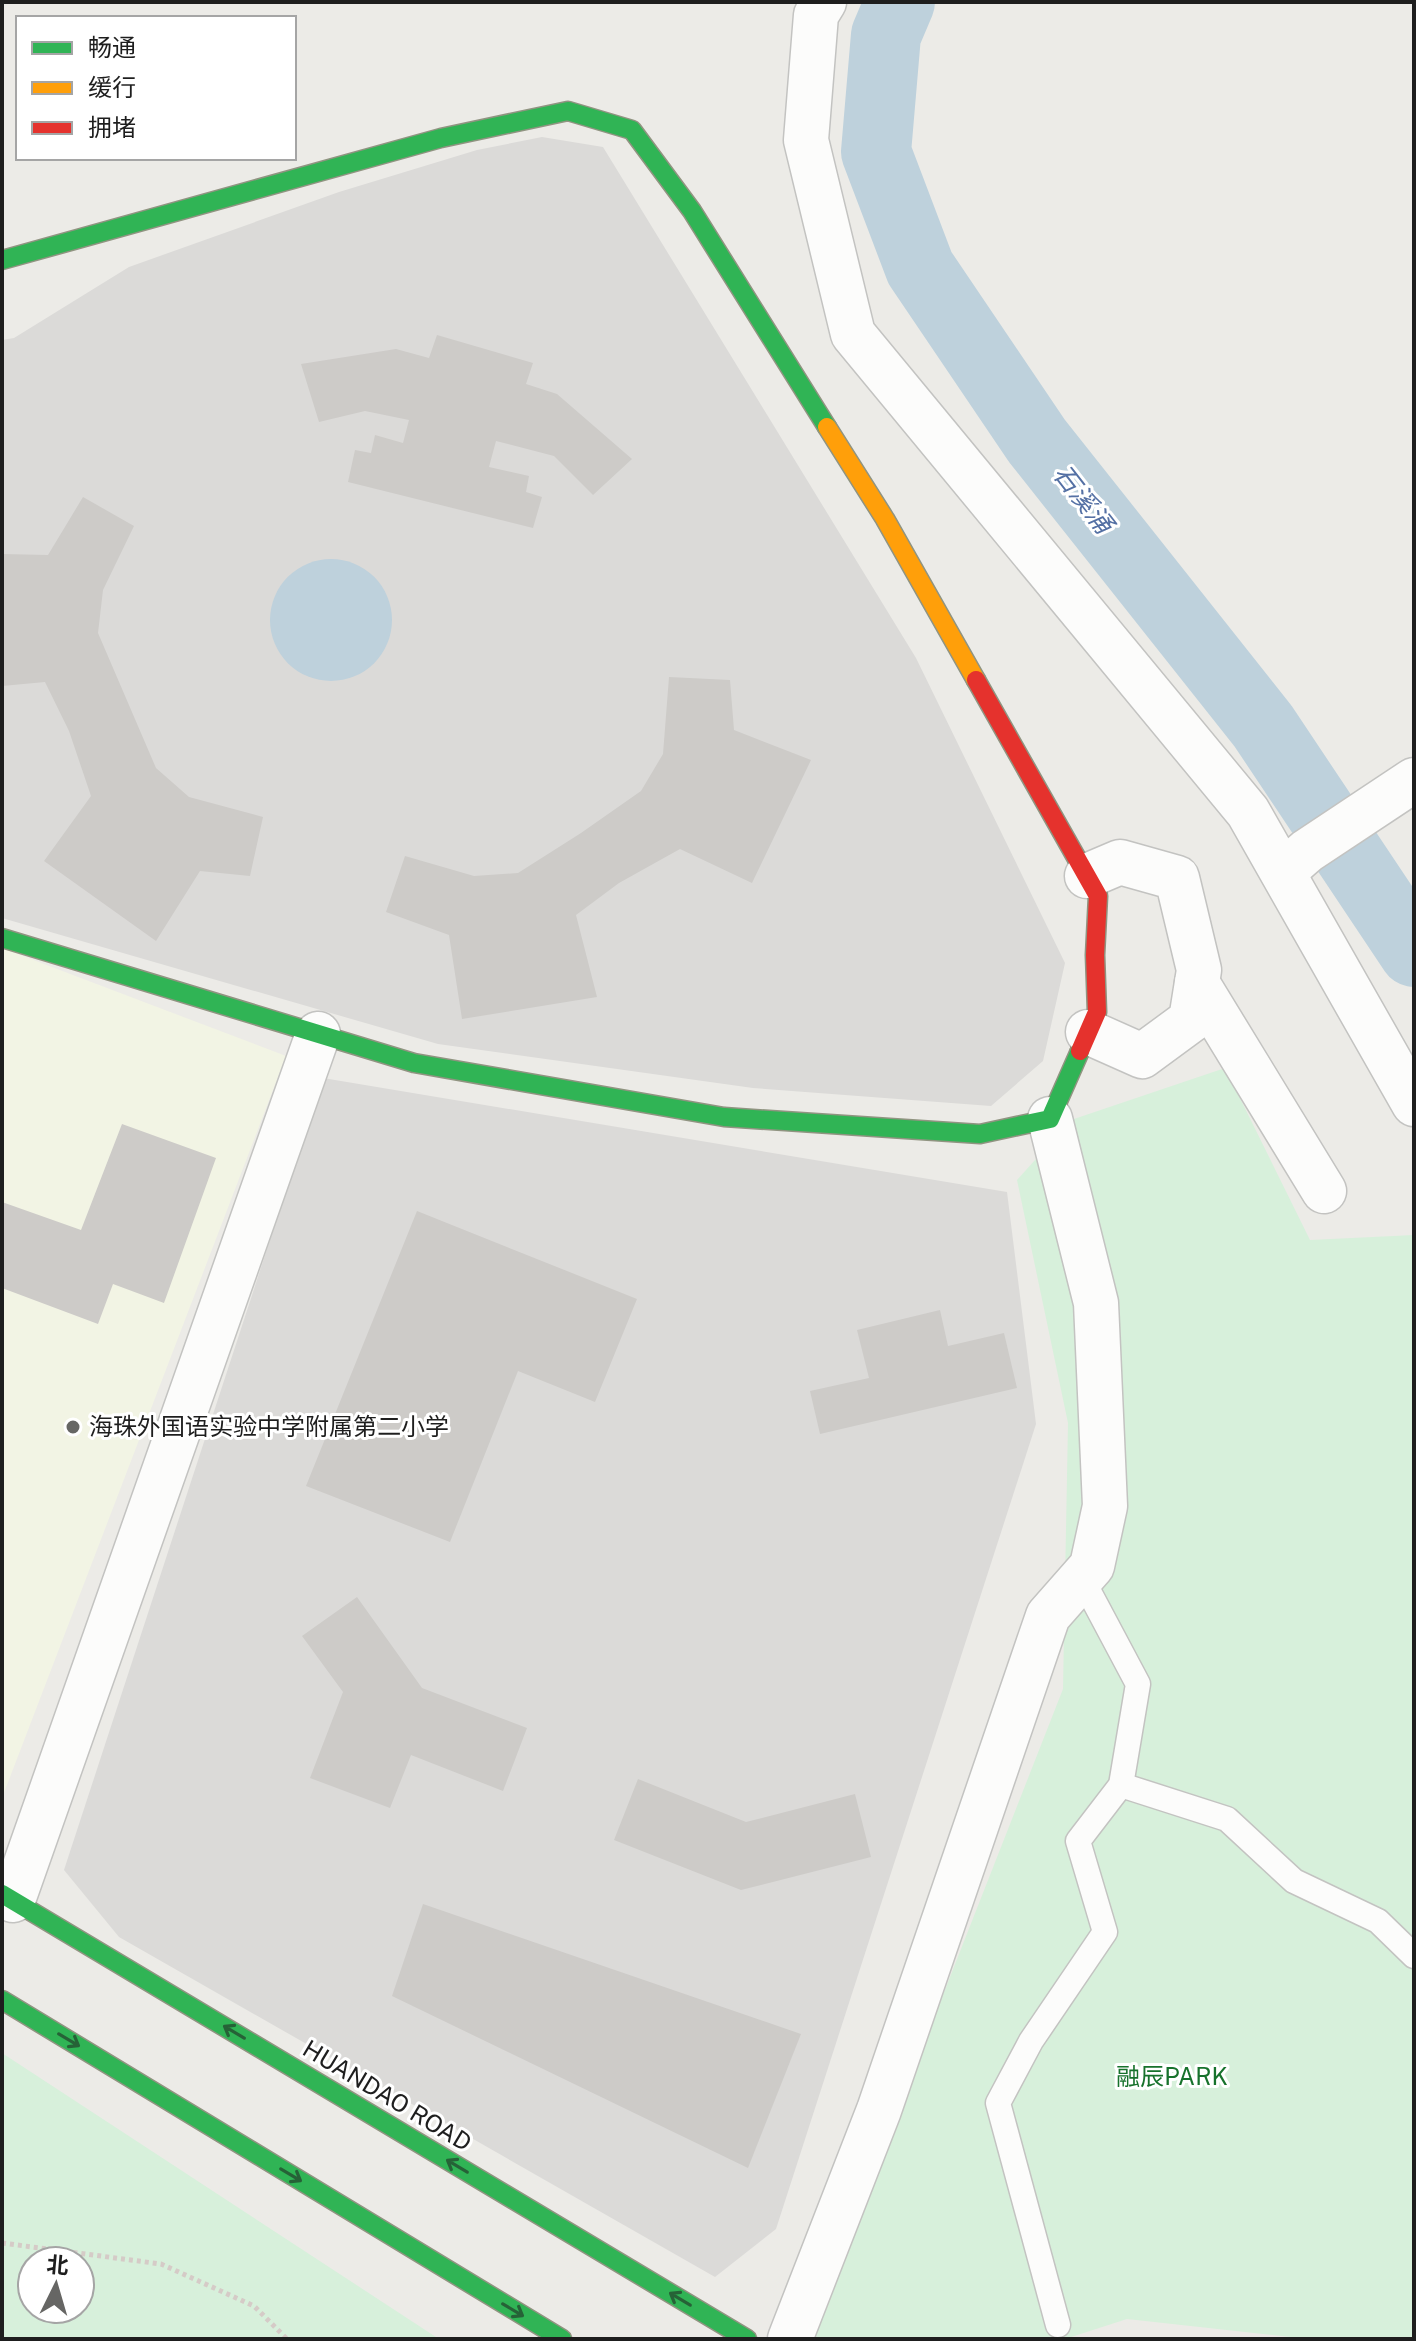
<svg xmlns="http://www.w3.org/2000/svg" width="1416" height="2341" font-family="'Public Sans','Noto Sans SC',sans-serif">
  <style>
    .residential { fill: #dbdad8 }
    .education { fill: #f2f4e4 }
    .park { fill: #d7f0db; fill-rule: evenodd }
    .water { fill: #bed1dc }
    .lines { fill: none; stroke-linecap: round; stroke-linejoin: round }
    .river { stroke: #bed1dc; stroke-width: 70 }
    .building { fill: #cdcbc8 }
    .lane-casing { stroke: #c3c3c1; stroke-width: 27 }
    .street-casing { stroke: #c3c3c1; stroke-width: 47 }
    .fast-casing { stroke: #909481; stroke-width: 21 }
    .slow-casing { stroke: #909481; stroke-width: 21 }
    .jam-casing { stroke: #909481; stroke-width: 21 }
    .path { stroke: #d5cbc7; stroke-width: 5; stroke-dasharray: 4 4; stroke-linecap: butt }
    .lane { stroke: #fcfcfb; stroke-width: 24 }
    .street { stroke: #fcfcfb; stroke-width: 44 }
    .fast { stroke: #30b455; stroke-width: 18 }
    .slow { stroke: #ff9f0a; stroke-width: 18 }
    .jam { stroke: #e5322d; stroke-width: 18 }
    .oneway { stroke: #266237 }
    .poi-dot { fill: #666664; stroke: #fff; stroke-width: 3 }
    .labels { text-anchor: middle; stroke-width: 6; stroke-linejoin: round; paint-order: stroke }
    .poi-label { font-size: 24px; fill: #1e1e1e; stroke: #fff; text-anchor: start }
    .park-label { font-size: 24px; fill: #17722c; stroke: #fff }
    .street-label { font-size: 24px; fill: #1e1e1e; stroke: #fff }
    .water-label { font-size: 26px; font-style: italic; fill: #5470a4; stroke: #fff }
  </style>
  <rect width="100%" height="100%" fill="#ecebe7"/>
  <!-- residential -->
  <g class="residential">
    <polygon points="542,137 603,147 916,658 1065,963 1043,1061 991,1106 753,1088 438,1044 2,918 2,340 14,338 129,267 339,192 477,150"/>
    <polygon points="323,1078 1007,1192 1036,1424 776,2229 715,2277 119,1937 64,1870"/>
  </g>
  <!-- education -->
  <polygon class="education" points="2,948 286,1056 2,1798"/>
  <!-- park -->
  <g class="park">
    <polygon points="1225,1068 1310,1240 1414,1235 1414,2339 1309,2339 1127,2319 1065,2339 808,2339 1063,1689 1068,1423 1017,1180 1071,1120"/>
    <path d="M2,2053L439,2339H2ZM32,2261H80V2309H32Z"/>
  </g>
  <!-- water -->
  <circle class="water" cx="331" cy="620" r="61"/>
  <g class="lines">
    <!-- river -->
    <polyline class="river" points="900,2 886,35 876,152 920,268 1037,441 1263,726 1414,952"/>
  </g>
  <!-- building -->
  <g class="building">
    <polygon points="437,335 533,363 526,384 557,394 632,459 593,495 554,456 496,441 489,467 529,476 526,492 542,497 533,528 348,482 355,450 371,453 375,435 403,443 409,420 365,411 319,422 301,364 396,349 429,358"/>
    <polygon points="83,497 134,526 103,590 98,633 156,768 189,797 263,817 250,876 200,871 156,941 44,861 91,796 69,731 45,682 2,686 2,554 48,555"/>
    <polygon points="669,677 730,680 734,730 811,760 752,883 680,849 619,883 576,915 597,997 462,1019 449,935 386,912 405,856 474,876 518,873 581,833 641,791 663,754"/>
    <polygon points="122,1124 216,1158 164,1303 113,1284 98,1324 2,1288 2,1202 81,1230"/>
    <polygon points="417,1211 637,1299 595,1402 518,1371 450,1542 306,1486"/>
    <polygon points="940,1310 948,1346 1004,1333 1017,1388 820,1434 810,1391 869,1378 857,1330"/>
    <polygon points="357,1597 422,1688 527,1728 503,1791 411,1755 390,1808 310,1778 343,1692 302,1636"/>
    <polygon points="638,1779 746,1822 855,1794 871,1857 741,1890 614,1840"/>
    <polygon points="423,1904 801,2034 748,2168 392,1996"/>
  </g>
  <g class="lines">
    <!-- lane casing -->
    <g class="lane-casing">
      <g id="lane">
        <polyline points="1121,1785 1227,1819 1294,1881 1378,1921 1414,1956"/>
        <polyline points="1058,2325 998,2103 1031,2041 1105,1932 1078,1841 1121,1785 1138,1684 1087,1588 1091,1568"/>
      </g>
    </g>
    <!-- street casing -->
    <g class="street-casing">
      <g id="street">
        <polyline points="824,2 816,15 806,140 853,334 1248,812 1414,1104"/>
        <polyline points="1283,872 1307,851 1414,780"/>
        <polyline points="1087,876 1120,862 1177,878 1199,970 1191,1020 1142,1056 1088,1032"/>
        <polyline points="1197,983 1324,1191"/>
        <polyline points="13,1900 318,1034"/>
        <polyline points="790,2339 879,2110 1048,1616 1092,1566 1105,1506 1096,1303 1050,1119"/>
      </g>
    </g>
    <!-- fast casing -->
    <g class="fast-casing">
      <g id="fast">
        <polyline points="2,260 441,138 568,111 632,130 692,211 827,427"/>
        <polyline points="2,938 414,1063 724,1117 980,1134 1050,1119 1080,1051"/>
        <polyline points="2,1894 747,2339"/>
        <polyline points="2,2000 562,2339"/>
      </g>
    </g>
    <!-- slow casing -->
    <g class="slow-casing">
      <polyline id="slow" points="827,427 885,519 976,680"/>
    </g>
    <!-- jam casing -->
    <g class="jam-casing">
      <polyline id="jam" points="976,680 1098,896 1095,955 1097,1012 1080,1051"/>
    </g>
    <!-- path -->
    <polyline class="path" points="2,2243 161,2264 254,2306 287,2339"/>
    <!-- lane -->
    <use href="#lane" class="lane"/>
    <!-- street -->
    <use href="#street" class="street"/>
    <!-- fast -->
    <use href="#fast" class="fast"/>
    <!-- slow -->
    <use href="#slow" class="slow"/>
    <!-- jam -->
    <use href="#jam" class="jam"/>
  </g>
  <!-- one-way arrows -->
  <defs><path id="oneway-shaft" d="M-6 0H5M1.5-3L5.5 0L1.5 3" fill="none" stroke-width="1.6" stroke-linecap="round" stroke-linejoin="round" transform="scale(2)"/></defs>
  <g class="oneway">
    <use href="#oneway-shaft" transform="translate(234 2032) rotate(-149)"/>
    <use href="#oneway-shaft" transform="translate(69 2040) rotate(31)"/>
    <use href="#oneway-shaft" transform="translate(457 2166) rotate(-149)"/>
    <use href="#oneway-shaft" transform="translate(291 2175) rotate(31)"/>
    <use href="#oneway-shaft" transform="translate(680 2299) rotate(-149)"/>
    <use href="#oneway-shaft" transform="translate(513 2310) rotate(31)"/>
  </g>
  <!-- markers -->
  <circle class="poi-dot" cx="73" cy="1427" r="8"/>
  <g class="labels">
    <!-- poi labels -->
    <g class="poi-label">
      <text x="89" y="1435">海珠外国语实验中学附属第二小学</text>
    </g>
    <!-- park labels -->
    <g class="park-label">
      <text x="1172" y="2085">融辰PARK</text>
    </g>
    <!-- street labels -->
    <g class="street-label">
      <text transform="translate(387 2096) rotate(31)" y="8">HUANDAO ROAD</text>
    </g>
    <!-- water labels -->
    <g class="water-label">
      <text transform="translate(1083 499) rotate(52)" y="9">石溪涌</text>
    </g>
  </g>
  <!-- border -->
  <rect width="1416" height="2341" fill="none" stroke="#1e1e1e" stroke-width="8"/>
  <!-- legend -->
  <rect x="16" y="16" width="280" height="144" fill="#ffffff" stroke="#a5a5a5" stroke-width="2"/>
  <rect x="32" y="42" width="40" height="12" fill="#30b455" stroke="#a5a5a5" stroke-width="2"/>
  <text x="88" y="56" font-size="24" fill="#1e1e1e">畅通</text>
  <rect x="32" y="82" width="40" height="12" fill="#ff9f0a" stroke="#a5a5a5" stroke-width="2"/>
  <text x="88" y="96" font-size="24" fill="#1e1e1e">缓行</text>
  <rect x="32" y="122" width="40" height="12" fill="#e5322d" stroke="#a5a5a5" stroke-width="2"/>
  <text x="88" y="136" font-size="24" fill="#1e1e1e">拥堵</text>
  <!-- north arrow -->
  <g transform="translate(56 2285) rotate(5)"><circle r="38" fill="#ffffff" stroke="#a5a5a5" stroke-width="2"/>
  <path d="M0-6L14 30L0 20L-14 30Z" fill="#666664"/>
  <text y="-12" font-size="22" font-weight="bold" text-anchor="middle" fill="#1e1e1e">北</text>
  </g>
</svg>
